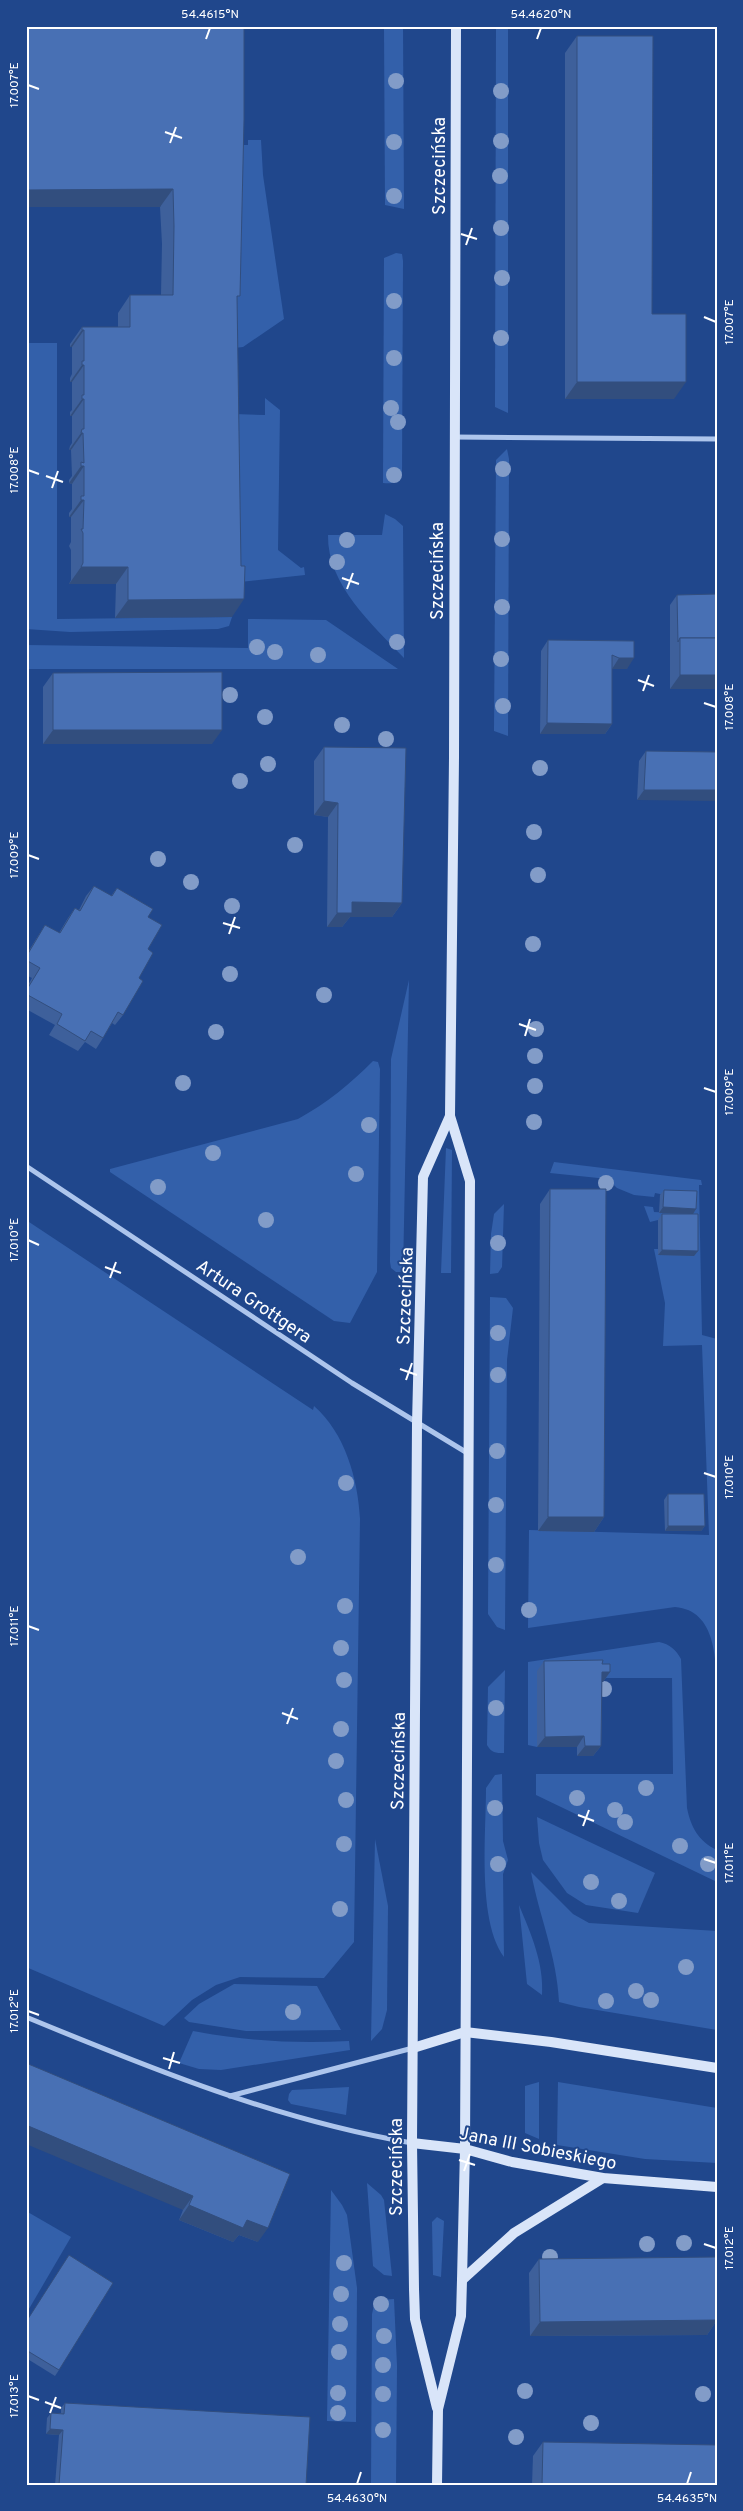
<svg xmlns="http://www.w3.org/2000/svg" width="743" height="2511" font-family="Overpass,sans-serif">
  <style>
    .green { fill: #3360aa }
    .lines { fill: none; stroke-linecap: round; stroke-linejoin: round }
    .street { stroke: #adc5ec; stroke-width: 5 }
    .secondary { stroke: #d9e5f9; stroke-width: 10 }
    .tree { fill: #829cc8 }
    .wall { fill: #3e609b }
    .shaded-wall { fill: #324e7e }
    .building { fill: #4870b4; stroke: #324e7e }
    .ticks { fill: none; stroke: #fff; stroke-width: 2 }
    .labels { text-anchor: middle; stroke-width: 4; stroke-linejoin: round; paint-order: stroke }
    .street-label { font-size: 18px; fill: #fff; stroke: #20478c }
    .neatline { fill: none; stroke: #fff; stroke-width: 2 }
    .ticks-label { font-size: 12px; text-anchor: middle; fill: #fff }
  </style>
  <rect width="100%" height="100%" fill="#20478c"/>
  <!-- green -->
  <g class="green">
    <polygon points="384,26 403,26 404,209 385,205"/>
    <polygon points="496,26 508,26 508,413 495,407"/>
    <polygon points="248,140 261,140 263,175 284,319 243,347 234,348 234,145 248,145"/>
    <path d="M396,253L402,254L403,261L402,474C397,483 393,484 383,483L384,258Z"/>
    <polygon points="26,343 57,343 57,619 232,617 229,626 218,629 70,632 26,629"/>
    <polygon points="265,398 280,410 278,550 301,568 304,567 305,575 240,582 234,414 265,415"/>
    <polygon points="507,449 509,459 508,736 494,731 496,460"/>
    <path d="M385,514L395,519L403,526L404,658C373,625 327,585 328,535H382Z"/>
    <polygon points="248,619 326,620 398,669 26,669 26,645 248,648"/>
    <polygon points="409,980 403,1272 396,1272 391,1268 390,1262 391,1059"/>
    <path d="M373,1061L378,1062L380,1069L377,1272L350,1323L334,1321L110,1172V1169L298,1119C327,1103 350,1084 373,1061Z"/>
    <polygon points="446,1148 452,1150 451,1273 441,1273"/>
    <path d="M554,1162L701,1180L702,1185H699L702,1335L717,1339V1718C715,1683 725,1611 675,1607L528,1628L529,1530L709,1535L702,1345L663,1346L665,1303L654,1249H659L658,1220L650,1222L644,1206L653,1207L654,1212L692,1214L660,1194L655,1193L654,1197L634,1195L617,1188L608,1179L550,1173Z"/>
    <polygon points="504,1204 502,1267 498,1273 490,1274 491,1234 494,1214"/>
    <path d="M26,1220L313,1410L314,1406C345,1433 358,1479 360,1519L354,1942L324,1978L240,1977L216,1985L192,2000L164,2026L26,1967Z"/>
    <polygon points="490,1297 506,1298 513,1308 507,1360 505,1630 497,1627 488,1614"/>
    <path d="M659,1642C670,1644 676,1650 681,1659L687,1808C691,1827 698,1841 717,1850V1882L536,1795V1774H673L672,1678H603L537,1671V1747L528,1745V1662Z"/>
    <path d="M505,1670L504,1753C495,1753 492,1753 487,1745L488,1687Z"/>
    <path d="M502,1774L503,1841L508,1860L503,1874L504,1957C477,1921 486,1834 486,1788L495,1775Z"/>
    <polygon points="537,1817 655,1873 638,1913 586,1905 567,1893 543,1860 539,1843"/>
    <polygon points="375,1839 388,1906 387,2010 382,2029 371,2041"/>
    <path d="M531,1872L573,1914L589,1923L717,1931V2030L579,2007L559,2002C557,1956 539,1916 531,1872Z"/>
    <path d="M519,1905C531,1934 544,1963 542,1995L527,1984Z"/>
    <polygon points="234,1984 317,1986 341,2030 246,2031 189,2022 184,2018 199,2004"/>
    <path d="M193,2031C245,2041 296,2044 349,2041L350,2050L221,2070L199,2069L179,2063Z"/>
    <polygon points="539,2082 539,2139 525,2133 525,2086"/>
    <polygon points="558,2082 717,2108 717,2163 645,2159 557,2145"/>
    <polygon points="349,2087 346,2115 291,2104 288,2100 289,2094 292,2090"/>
    <polygon points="367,2183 381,2195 384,2200 392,2276 384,2275 373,2266"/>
    <polygon points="331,2190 342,2205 347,2215 357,2288 356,2422 327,2421"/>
    <polygon points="26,2211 71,2237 26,2314"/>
    <polygon points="437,2217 444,2221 441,2277 433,2275 432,2222"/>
    <polygon points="394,2299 397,2366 396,2485 371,2485 372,2314 374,2305 379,2300"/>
  </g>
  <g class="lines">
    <!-- street -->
    <g class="street">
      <polyline points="454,437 717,439"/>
      <polyline points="26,1166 352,1383 469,1454"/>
      <path d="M26,2017C152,2069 277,2120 412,2143"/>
      <polyline points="230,2096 413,2048"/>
    </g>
    <!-- secondary -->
    <g class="secondary">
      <polyline points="413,2048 465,2032 551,2042 717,2068"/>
      <polyline points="412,2143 465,2149 512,2162 603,2178 717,2187"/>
      <polyline points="462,2280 514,2233 603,2178"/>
      <polyline points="437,2408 415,2319 414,2289 412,2143 417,1424 423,1177 450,1116"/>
      <polyline points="437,2485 438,2409 461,2316 462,2280 465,2149 470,1181 450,1116 454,758 456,26"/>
    </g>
  </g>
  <!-- trees -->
  <g class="tree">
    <circle cx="396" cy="81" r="8"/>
    <circle cx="501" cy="91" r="8"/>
    <circle cx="501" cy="141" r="8"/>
    <circle cx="394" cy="142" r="8"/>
    <circle cx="500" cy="176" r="8"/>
    <circle cx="394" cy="196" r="8"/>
    <circle cx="501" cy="228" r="8"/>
    <circle cx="502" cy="278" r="8"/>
    <circle cx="394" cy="301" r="8"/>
    <circle cx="501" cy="338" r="8"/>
    <circle cx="394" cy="358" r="8"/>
    <circle cx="391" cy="408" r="8"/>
    <circle cx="398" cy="422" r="8"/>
    <circle cx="503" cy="469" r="8"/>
    <circle cx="394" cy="475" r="8"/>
    <circle cx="502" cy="539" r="8"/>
    <circle cx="347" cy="540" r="8"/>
    <circle cx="337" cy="562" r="8"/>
    <circle cx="502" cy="607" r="8"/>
    <circle cx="397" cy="642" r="8"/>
    <circle cx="257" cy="647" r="8"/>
    <circle cx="275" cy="652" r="8"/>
    <circle cx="318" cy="655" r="8"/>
    <circle cx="501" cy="659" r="8"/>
    <circle cx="230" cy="695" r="8"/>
    <circle cx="503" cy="706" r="8"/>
    <circle cx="265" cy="717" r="8"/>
    <circle cx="342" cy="725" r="8"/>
    <circle cx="386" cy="739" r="8"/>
    <circle cx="268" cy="764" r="8"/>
    <circle cx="540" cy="768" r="8"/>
    <circle cx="240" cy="781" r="8"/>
    <circle cx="534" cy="832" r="8"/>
    <circle cx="295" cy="845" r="8"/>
    <circle cx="158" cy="859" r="8"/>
    <circle cx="538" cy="875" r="8"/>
    <circle cx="191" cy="882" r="8"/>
    <circle cx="232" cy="906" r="8"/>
    <circle cx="533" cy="944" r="8"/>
    <circle cx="230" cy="974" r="8"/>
    <circle cx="324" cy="995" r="8"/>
    <circle cx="536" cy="1029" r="8"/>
    <circle cx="216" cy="1032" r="8"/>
    <circle cx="535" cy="1056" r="8"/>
    <circle cx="183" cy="1083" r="8"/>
    <circle cx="535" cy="1086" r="8"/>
    <circle cx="534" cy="1122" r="8"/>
    <circle cx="369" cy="1125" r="8"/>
    <circle cx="213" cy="1153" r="8"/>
    <circle cx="356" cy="1174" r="8"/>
    <circle cx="606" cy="1183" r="8"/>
    <circle cx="158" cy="1187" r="8"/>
    <circle cx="266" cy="1220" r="8"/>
    <circle cx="498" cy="1243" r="8"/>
    <circle cx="498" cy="1333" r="8"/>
    <circle cx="498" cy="1375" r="8"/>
    <circle cx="497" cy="1451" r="8"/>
    <circle cx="346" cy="1483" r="8"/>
    <circle cx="496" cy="1505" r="8"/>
    <circle cx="298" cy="1557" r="8"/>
    <circle cx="496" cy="1565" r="8"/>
    <circle cx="345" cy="1606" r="8"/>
    <circle cx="529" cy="1610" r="8"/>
    <circle cx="341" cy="1648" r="8"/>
    <circle cx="344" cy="1680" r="8"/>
    <circle cx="604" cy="1689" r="8"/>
    <circle cx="496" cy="1708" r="8"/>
    <circle cx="341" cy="1729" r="8"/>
    <circle cx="336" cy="1761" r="8"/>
    <circle cx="646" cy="1788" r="8"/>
    <circle cx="577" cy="1798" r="8"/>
    <circle cx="346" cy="1800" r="8"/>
    <circle cx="495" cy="1808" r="8"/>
    <circle cx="615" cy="1810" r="8"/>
    <circle cx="625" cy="1822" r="8"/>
    <circle cx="344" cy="1844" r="8"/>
    <circle cx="680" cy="1846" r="8"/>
    <circle cx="498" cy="1864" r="8"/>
    <circle cx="708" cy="1864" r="8"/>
    <circle cx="591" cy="1882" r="8"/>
    <circle cx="619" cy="1901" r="8"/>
    <circle cx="340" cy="1909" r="8"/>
    <circle cx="686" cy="1967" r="8"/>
    <circle cx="636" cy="1991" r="8"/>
    <circle cx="651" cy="2000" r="8"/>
    <circle cx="606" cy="2001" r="8"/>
    <circle cx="293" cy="2012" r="8"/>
    <circle cx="684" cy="2243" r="8"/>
    <circle cx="647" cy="2244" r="8"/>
    <circle cx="550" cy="2257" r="8"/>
    <circle cx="344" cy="2263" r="8"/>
    <circle cx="341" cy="2294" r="8"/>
    <circle cx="381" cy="2304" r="8"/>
    <circle cx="340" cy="2324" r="8"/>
    <circle cx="384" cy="2336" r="8"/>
    <circle cx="339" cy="2352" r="8"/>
    <circle cx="383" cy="2365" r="8"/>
    <circle cx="525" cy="2391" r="8"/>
    <circle cx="338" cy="2393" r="8"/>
    <circle cx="383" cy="2394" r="8"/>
    <circle cx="703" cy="2394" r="8"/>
    <circle cx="338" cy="2413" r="8"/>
    <circle cx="591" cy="2423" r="8"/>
    <circle cx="383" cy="2430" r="8"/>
    <circle cx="516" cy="2437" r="8"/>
  </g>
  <!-- wall -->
  <g class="wall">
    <polygon points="244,26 237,301 232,617 115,618 116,584 69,584 71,580 71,550 69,546 71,542 71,517 69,517 69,513 72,509 72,484 69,483 69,480 72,476 71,450 69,450 70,446 72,443 72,416 70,416 70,412 72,410 72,382 70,382 70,378 72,374 72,347 70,347 70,344 82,327 118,327 118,313 130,295 161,295 162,244 160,207"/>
    <polygon points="577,36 652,314 674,399 565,399 565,53"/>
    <polygon points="677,595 717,689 670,689 670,605"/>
    <polygon points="548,640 634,641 627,669 612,669 612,724 605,734 540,734 541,651"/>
    <polygon points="53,673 212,744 43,744 43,687"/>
    <polygon points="324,747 402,903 392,917 350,917 342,927 327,927 328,817 314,815 314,761"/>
    <polygon points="646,751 717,752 637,800 639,761"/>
    <polygon points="94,886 111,896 117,888 148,917 148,949 139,978 123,1015 115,1025 112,1023 103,1038 96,1049 85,1042 78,1051 49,1035 55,1025 26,1009 26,989 32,978 26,975 26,955 45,925 59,933 68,918 75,908 79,910 86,896"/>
    <polygon points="550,1189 604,1517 594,1532 538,1531 540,1204"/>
    <polygon points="664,1190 696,1209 693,1214 659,1213 660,1195"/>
    <polygon points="662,1214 698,1251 694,1256 658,1255 658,1220"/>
    <polygon points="668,1494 705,1526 701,1531 665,1531 664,1500"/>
    <polygon points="544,1661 602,1664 610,1672 603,1682 602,1682 601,1746 593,1756 577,1756 577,1747 537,1747 537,1671"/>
    <polygon points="26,2063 258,2242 239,2235 233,2242 179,2220 183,2210"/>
    <polygon points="539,2259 717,2320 707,2335 530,2336 529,2273"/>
    <polygon points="26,2322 59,2370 55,2376 26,2358"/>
    <polygon points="65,2403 306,2485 55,2485 59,2435 46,2434 47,2418 51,2413 61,2413 61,2408"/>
    <polygon points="543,2442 717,2485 532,2485 533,2456"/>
  </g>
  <!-- shaded-wall -->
  <g class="shaded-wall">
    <polygon points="173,189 160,207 26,207 26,190"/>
    <polygon points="82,330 84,330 72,347 70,347"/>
    <polygon points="82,365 84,365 72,382 70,382"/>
    <polygon points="577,382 686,382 674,399 565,399"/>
    <polygon points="82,399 84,399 72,416 70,416"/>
    <polygon points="81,433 83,433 71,450 69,450"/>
    <polygon points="81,466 84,466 72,484 69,483"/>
    <polygon points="81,500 84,500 71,517 69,517"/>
    <polygon points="81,567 128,567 116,584 69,584"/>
    <polygon points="244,599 232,617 115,618 128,600"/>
    <polygon points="619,658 634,658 627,669 612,669"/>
    <polygon points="680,675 717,675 717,689 670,689"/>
    <polygon points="547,723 612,724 605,734 540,734"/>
    <polygon points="53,730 222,730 212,744 43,744"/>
    <polygon points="644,790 717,790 717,801 637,800"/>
    <polygon points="324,801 338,803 328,817 314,815"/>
    <polygon points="352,902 402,903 392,917 350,917 342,927 327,927 337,913"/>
    <polygon points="663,1207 696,1209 693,1214 659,1213"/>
    <polygon points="662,1250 698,1251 694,1256 658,1255"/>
    <polygon points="548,1517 604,1517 594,1532 538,1531"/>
    <polygon points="668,1526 705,1526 701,1531 665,1531"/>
    <polygon points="602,1672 610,1672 603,1682 595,1682"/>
    <polygon points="584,1736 577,1747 537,1747 545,1737"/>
    <polygon points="585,1746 601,1746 593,1756 577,1756"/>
    <polygon points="26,2125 193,2196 183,2210 26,2144"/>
    <polygon points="189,2205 247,2220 268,2228 258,2242 239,2235 233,2242 179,2220"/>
    <polygon points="717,2320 707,2335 530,2336 540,2322"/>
    <polygon points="50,2429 63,2430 59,2435 46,2434"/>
  </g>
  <!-- building -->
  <g class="building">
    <polygon points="26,26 244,26 244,120 240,296 237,296 241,566 245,566 244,599 128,600 128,567 81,567 83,563 83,533 81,529 83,529 84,500 81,500 81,496 84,496 84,466 81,466 81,462 84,463 83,433 81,433 82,429 84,429 84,399 82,399 82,395 84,395 84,365 82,365 82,361 84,361 84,330 82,330 82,327 130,327 130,295 173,295 174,226 173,189 26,190"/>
    <polygon points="577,36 653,36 652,314 686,314 686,382 577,382"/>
    <polygon points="717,594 717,638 680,638 678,642 677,595"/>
    <rect x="680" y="638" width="37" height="37"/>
    <polygon points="548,640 634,641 634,658 619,658 612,655 612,724 547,723"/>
    <polygon points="222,672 222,730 53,730 53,673"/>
    <polygon points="324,747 406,748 402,903 352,902 352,913 337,913 338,803 324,801"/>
    <polygon points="646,751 717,752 717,790 644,790"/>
    <polygon points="94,886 112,896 117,888 153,909 148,917 162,925 148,949 153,953 139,978 143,981 123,1015 118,1012 103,1038 91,1031 85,1041 57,1024 62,1014 26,994 26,991 40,968 26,960 26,957 45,925 60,933 75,908 80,911"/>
    <polygon points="550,1189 606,1189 604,1517 548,1517"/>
    <polygon points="664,1190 697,1191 696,1209 663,1207"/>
    <polygon points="662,1214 698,1214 698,1251 662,1250"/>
    <polygon points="668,1494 704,1494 705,1526 668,1526"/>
    <polygon points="603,1660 602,1664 610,1664 610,1672 602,1672 601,1746 585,1746 584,1736 545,1737 544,1661"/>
    <polygon points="26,2063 290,2174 268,2228 247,2220 243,2228 189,2205 193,2196 26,2125"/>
    <polygon points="69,2255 113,2283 59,2370 26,2350 26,2322"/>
    <polygon points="716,2257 717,2320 540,2322 539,2259"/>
    <polygon points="65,2403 310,2417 306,2485 59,2485 63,2430 50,2429 51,2413 64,2414"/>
    <polygon points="543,2442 717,2445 717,2485 542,2485"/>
  </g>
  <!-- ticks -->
  <path class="ticks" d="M206,39L210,28M537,39L541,28M28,85L39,89M165,132L182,138M170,143L176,127M461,234L477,239M466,245L472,228M704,317L716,322M28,470L39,474M46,476L63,482M52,488L58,471M342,578L359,584M347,589L353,573M638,680L654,686M643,691L649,675M704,703L716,707M28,855L39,859M223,923L240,928M229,934L235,917M519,1024L536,1030M525,1036L530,1019M704,1088L716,1092M28,1240L39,1245M105,1267L121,1273M110,1278L116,1262M400,1369L417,1375M406,1380L412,1363M704,1473L716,1477M28,1626L39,1630M282,1713L298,1719M287,1724L293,1708M578,1815L594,1821M583,1826L589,1810M704,1859L716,1863M28,2011L39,2015M163,2058L180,2063M169,2069L174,2052M459,2160L475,2165M464,2171L470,2154M704,2244L716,2248M28,2396L39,2400M45,2402L61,2408M50,2413L56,2397M357,2484L361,2472M687,2484L691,2472"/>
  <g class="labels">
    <!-- street labels -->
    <g class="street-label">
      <text transform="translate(439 166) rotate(-90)" y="6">Szczecińska</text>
      <text transform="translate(437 571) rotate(-90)" y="6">Szczecińska</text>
      <text transform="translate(405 1296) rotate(-88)" y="6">Szczecińska</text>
      <text transform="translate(254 1301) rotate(34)" y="6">Artura Grottgera</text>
      <text transform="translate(398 1761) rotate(-89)" y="6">Szczecińska</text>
      <text transform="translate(538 2148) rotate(11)" y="6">Jana III Sobieskiego</text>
      <text transform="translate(396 2167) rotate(-90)" y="6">Szczecińska</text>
    </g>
  </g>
  <!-- border -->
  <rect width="743" height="2511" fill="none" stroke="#20478c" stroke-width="55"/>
  <rect x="28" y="28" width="688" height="2456" class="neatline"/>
  <g class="ticks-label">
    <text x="210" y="18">54.4615°N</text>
    <text x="541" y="18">54.4620°N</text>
    <text transform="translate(14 85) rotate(-90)" y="4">17.007°E</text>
    <text transform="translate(729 322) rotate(-90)" y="4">17.007°E</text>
    <text transform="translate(14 470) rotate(-90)" y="4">17.008°E</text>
    <text transform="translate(729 707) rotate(-90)" y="4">17.008°E</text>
    <text transform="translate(14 855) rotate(-90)" y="4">17.009°E</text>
    <text transform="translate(729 1092) rotate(-90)" y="4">17.009°E</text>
    <text transform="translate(14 1240) rotate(-90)" y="4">17.010°E</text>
    <text transform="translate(729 1477) rotate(-90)" y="4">17.010°E</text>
    <text transform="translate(14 1626) rotate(-90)" y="4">17.011°E</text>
    <text transform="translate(729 1863) rotate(-90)" y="4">17.011°E</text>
    <text transform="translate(14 2011) rotate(-90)" y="4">17.012°E</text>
    <text transform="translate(729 2248) rotate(-90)" y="4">17.012°E</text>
    <text transform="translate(14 2396) rotate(-90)" y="4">17.013°E</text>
    <text x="357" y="2502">54.4630°N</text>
    <text x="687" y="2502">54.4635°N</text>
  </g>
</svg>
